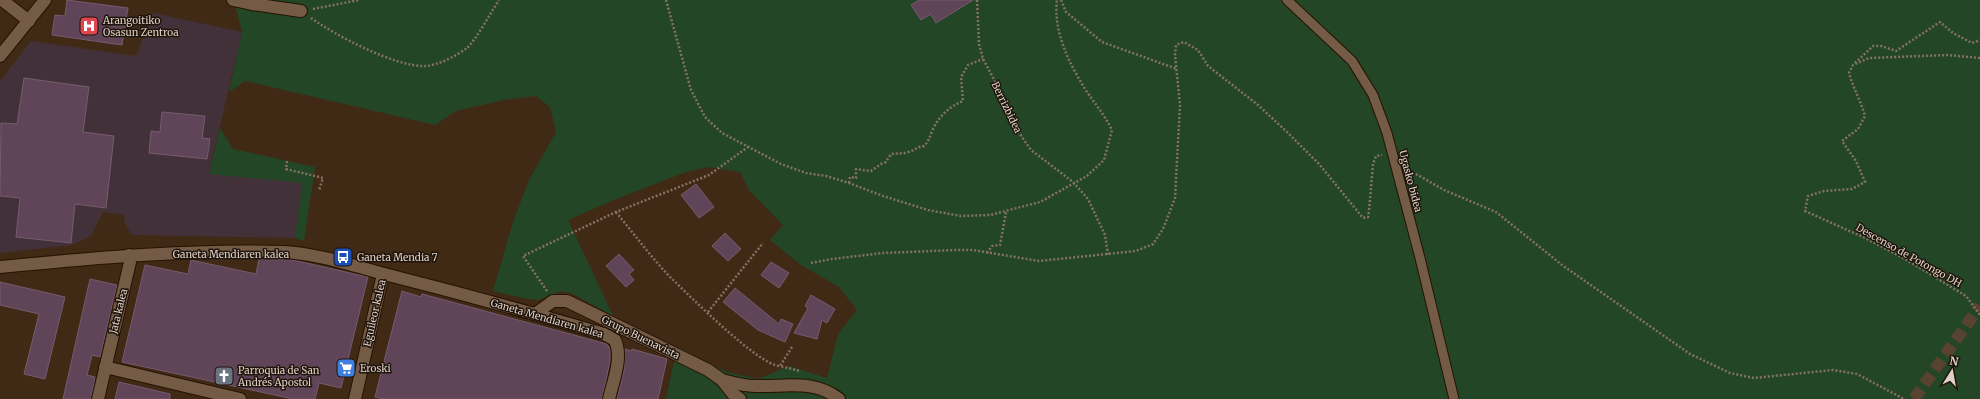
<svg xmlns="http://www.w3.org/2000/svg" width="1980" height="399" font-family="Merriweather,serif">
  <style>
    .education { fill: #43313a }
    .green { fill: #234627 }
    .building { fill: #5f4557; stroke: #775b6e }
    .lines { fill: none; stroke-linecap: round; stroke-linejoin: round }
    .trunk-tunnel { stroke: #584330; stroke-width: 12; stroke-dasharray: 12 6; stroke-linecap: butt }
    .service-casing { stroke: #261201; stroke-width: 11 }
    .minor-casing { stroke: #261201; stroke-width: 14 }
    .path { stroke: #857262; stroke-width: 2.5; stroke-dasharray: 2 2; stroke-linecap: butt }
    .service { stroke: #745b46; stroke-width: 9 }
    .minor { stroke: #745b46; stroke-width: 12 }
    .labels { text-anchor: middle; stroke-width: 3; stroke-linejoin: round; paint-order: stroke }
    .poi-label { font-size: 10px; fill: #dfd0c5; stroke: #1f150c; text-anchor: start }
    .street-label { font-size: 10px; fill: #dfd0c5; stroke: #1f150c }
  </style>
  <rect width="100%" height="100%" fill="#402a16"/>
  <!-- education -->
  <polygon class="education" points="153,13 242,32 209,173 302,183 295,238 132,235 125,224 124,215 103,212 91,236 72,245 0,253 0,81 31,41 136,56"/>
  <!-- green -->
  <g class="green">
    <polygon points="234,0 1980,0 1980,399 666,399 677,347 727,372 758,379 789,366 827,378 838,334 857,310 839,287 801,265 770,240 783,225 749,190 740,172 708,167 686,172 614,200 568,220 613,316 571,293 561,291 538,300 523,298 493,291 513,222 529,180 556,132 550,107 536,96 504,100 456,111 435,125 245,81 229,92 242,32"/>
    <polygon points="220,128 233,149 315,167 304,241 295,238 302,183 209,174"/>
  </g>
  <!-- building -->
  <g class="building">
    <polygon points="67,0 128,8 122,45 52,35 55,15 65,16"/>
    <polygon points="919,0 973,0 936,23 931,14 921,20 911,5"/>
    <polygon points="24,78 89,87 83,132 114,136 106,208 75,204 71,243 16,237 20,198 0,196 1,123 17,124"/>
    <polygon points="162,112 205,116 202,138 210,139 207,159 149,153 151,131 160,132"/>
    <polygon points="696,184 714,207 699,218 681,195"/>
    <polygon points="725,233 741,249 728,261 712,246"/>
    <polygon points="619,254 634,270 629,274 634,280 626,287 606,266"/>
    <polygon points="259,259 293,260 368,277 341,388 319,383 315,399 293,399 122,362 145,265 188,274 191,260 256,274"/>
    <polygon points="771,262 789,273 779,288 761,275"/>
    <polygon points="90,279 117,285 100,357 92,355 87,375 95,377 91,399 63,399"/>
    <polygon points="0,282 65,297 45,379 24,374 39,314 0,305"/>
    <polygon points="735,288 779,324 781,319 793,324 785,342 758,330 723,302"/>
    <polygon points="402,291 421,297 422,294 607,344 610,349 610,361 602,399 383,399 375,397"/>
    <polygon points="811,295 835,309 827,323 822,320 817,339 794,333 808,308 805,306"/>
    <polygon points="625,349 631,351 632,349 667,359 658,399 617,399 624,371"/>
    <polygon points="119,382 170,394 170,399 115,399"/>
  </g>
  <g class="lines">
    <!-- trunk-tunnel -->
    <polyline class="trunk-tunnel" points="1914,399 1980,306"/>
    <!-- service casing -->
    <g class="service-casing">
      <polyline id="service" points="1287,0 1352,61 1373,95 1387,133 1420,258 1454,399"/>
    </g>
    <!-- minor casing -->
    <g class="minor-casing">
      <g id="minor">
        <polyline points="2,0 29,21"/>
        <polyline points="233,0 252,4 301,11"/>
        <polyline points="0,56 45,0"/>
        <path d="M0,267C94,258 189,249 284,252C320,254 357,267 392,276C463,294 533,313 604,334L615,340C623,358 613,381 609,399"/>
        <polyline points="535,314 553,301 567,301 708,370 722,380 733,394 740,399"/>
        <polyline points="105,367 240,399"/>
        <path d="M722,380C733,383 744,386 755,386C785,387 815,379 839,399"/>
        <polyline points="98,399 130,262 129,255"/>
        <polyline points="355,399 383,274"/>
      </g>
    </g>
    <!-- path -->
    <g class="path">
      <path d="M666,0L691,90L705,117L722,133L781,164L806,173L826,176L849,183L883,196L928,210L961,216L990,215L1040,202L1087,176L1104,160L1112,130C1104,114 1095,104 1085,89C1069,63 1053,31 1057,0"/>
      <polyline points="977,0 979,44 983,59 997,85 1015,127 1031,150 1073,182 1088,199 1105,235 1108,255"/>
      <polyline points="1061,0 1066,12 1102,42 1177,69"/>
      <polyline points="313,9 359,0"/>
      <path d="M311,18C335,35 395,67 425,66C439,65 456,56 467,48C476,40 491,12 499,0"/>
      <path d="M1980,58L1948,55L1869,58L1853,65L1849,73C1853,88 1861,101 1865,116L1858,129L1842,141L1856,161L1865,182L1852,189L1824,191L1808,196L1805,211L1865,238L1905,259L1966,296L1980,315"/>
      <polyline points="1855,63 1873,46 1881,46 1896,51 1940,22 1953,33 1972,43 1980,40"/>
      <polyline points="287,161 286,169 323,178 319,190"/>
      <polyline points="1409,170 1444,190 1496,212 1562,265 1690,354 1730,373 1754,378 1833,370 1857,374 1904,399"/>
      <path d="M849,183L850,177L856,178V169L871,171L881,164L886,162L891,154C897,153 903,154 908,152C915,150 917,147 924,146C929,141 930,136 933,129C940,115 949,107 963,101L961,77L968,65L983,59"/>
      <path d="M616,212C634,234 651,257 671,278C689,295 759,366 780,366"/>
      <polyline points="987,253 992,246 1000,245 1006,212"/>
      <polyline points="811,263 832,259 883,253 957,250 973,250 1039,261 1136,251 1153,244 1163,229 1175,198 1180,105 1175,55 1176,45 1184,42 1198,50 1208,66 1258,105 1287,132 1319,164 1363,218 1368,217 1369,211 1373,164 1376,156 1382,155"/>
      <polyline points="547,291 523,256 616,212 709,175 748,147"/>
      <polyline points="708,312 763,243"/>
      <polyline points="792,347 780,366 800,371"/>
    </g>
    <!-- service -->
    <use href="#service" class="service"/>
    <!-- minor -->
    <use href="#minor" class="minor"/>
  </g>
  <!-- icons -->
  <defs>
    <g id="hospital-square" transform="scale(1)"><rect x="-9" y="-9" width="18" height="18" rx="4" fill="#e0444e" stroke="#1f150c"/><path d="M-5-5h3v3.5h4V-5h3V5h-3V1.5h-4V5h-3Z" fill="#fff"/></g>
    <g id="bus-square" transform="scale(1)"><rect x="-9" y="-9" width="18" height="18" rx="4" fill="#1a4fb4" stroke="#1f150c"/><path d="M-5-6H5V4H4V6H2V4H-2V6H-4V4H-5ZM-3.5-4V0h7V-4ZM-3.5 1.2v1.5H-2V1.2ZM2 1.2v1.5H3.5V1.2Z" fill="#fff"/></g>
    <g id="supermarket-square" transform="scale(1)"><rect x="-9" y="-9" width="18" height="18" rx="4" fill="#3f7fe0" stroke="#1f150c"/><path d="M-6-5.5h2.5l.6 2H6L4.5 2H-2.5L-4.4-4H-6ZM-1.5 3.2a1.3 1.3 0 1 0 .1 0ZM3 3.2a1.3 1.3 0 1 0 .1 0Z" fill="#fff"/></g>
    <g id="church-square" transform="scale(1)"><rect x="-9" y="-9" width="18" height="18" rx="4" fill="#6b7280" stroke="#1f150c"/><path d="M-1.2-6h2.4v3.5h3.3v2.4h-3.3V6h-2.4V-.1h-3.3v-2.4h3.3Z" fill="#fff"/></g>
  </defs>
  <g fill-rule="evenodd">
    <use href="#hospital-square" x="89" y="26"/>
    <use href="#bus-square" x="343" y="257"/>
    <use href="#supermarket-square" x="346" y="368"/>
    <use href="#church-square" x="224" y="376"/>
  </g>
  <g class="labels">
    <!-- poi labels -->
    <g class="poi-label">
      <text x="103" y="24">Arangoitiko<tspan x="103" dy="12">Osasun Zentroa</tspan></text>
      <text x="357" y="261">Ganeta Mendia 7</text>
      <text x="360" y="372">Eroski</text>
      <text x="238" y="374">Parroquia de San<tspan x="238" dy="12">Andrés Apostol</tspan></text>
    </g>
    <!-- street labels -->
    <g class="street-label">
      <text transform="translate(1007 107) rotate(64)" y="4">Berrizbidea</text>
      <text transform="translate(1411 181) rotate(75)" y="4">Ugasko bidea</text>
      <text x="231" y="258">Ganeta Mendiaren kalea</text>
      <text transform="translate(1909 255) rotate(29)" y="4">Descenso de Potongo DH</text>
      <text transform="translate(118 311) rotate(-76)" y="4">Jata kalea</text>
      <text transform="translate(374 313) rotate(-77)" y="4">Eguileor kalea</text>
      <text transform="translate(547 318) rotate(16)" y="4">Ganeta Mendiaren kalea</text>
      <text transform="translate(641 337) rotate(26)" y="4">Grupo Buenavista</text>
    </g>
  </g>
  <!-- north arrow -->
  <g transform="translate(1952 371) rotate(11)" stroke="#1f150c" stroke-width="3" paint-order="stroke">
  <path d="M0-3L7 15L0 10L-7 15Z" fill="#dfd0c5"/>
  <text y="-6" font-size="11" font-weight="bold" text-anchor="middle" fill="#dfd0c5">N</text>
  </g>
</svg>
